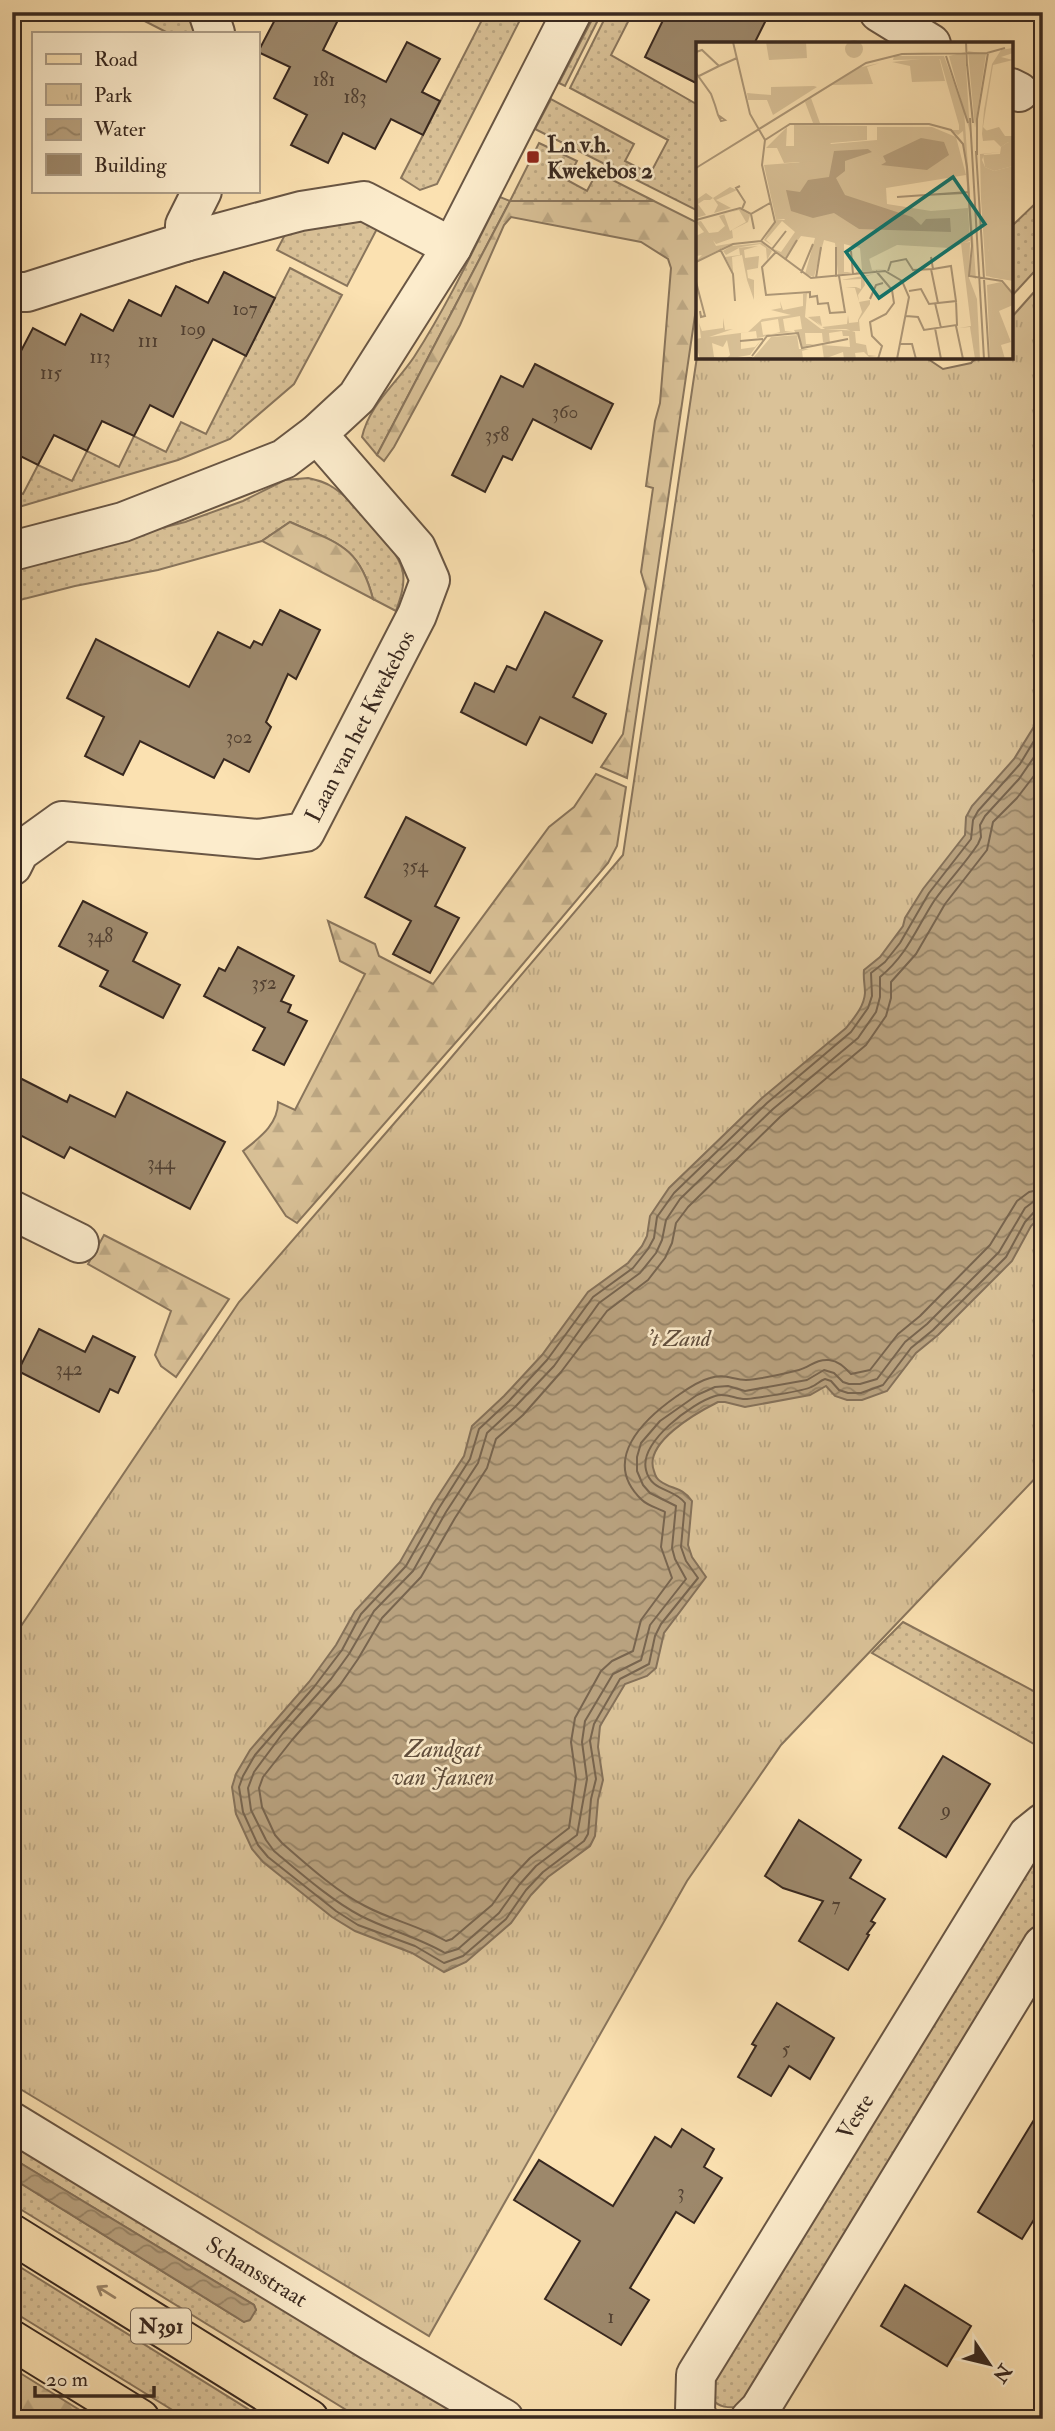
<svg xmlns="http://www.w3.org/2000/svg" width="1055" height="2431" font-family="'IM FELL Double Pica',serif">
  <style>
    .grass { fill: url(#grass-dots); stroke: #89755c; stroke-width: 2 }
    .forest { fill: url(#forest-firs); stroke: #89755c; stroke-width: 2 }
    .park { fill: url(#park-tufts); stroke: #89755c; stroke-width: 2 }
    .water { fill: url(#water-waves); stroke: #857159; stroke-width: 2 }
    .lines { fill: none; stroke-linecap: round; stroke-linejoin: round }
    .shore { stroke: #78654f; stroke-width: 2 }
    .building { fill: #9d886b; stroke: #38281f; stroke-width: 2 }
    .minor-casing { stroke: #695644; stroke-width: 42 }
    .major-casing { stroke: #38281f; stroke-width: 42 }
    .minor { stroke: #fceccc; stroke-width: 38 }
    .major { stroke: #fbe1b1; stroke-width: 38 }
    .oneway { stroke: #9a8468 }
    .poi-dot { fill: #8f2418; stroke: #fceccc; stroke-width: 2.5 }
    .labels { text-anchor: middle; stroke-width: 5; stroke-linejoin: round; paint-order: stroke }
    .number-label { font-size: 19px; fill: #514032 }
    .shield { fill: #fceccc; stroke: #736353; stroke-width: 2 }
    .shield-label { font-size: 21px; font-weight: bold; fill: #38281f }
    .poi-label { font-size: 23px; font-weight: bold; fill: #38281f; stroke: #fceccc; text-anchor: start }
    .street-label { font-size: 23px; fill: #38281f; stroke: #fceccc }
    .park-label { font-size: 23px; font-style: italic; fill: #604e3d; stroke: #fceccc }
    .water-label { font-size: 24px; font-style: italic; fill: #5f4d3c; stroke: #fceccc }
    .inset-road { fill: none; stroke: #ad9777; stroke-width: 2 }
    .view { fill: #0f766e; fill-opacity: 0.15; stroke: #0f766e; stroke-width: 3.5 }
    .inset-edge { fill: none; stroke: #38281f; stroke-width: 3.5 }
  </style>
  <defs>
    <pattern id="grass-dots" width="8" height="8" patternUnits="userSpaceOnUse" patternTransform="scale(1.75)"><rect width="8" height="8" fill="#dac298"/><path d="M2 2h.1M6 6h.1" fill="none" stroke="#bca783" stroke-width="1.8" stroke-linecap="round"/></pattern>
    <pattern id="forest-firs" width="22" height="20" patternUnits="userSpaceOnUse" patternTransform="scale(1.75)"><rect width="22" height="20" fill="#dac298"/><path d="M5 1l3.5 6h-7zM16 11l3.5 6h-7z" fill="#bca783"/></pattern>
    <pattern id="park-tufts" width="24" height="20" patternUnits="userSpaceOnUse" patternTransform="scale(1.75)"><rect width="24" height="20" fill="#dac298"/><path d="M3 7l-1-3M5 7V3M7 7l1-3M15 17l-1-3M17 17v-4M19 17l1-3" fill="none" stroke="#bca783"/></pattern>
    <pattern id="water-waves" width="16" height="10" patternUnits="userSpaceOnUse" patternTransform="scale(1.75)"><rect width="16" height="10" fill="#b9a27f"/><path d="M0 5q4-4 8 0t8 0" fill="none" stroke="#978467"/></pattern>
  </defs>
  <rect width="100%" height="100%" fill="#fbe1b1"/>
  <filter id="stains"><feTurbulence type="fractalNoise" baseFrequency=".00286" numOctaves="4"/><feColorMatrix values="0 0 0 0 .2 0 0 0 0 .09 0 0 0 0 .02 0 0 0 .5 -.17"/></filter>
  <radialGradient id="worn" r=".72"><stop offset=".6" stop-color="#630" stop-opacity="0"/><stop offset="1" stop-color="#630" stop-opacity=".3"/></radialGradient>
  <!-- grass -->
  <g class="grass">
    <polygon points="127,12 187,12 195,33 168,33"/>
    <polygon points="486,12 524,12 437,184 420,190 401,178"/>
    <polygon points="596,12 602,12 565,86 559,83"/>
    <polygon points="608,12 633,12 611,55 698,105 698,211 535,129 551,99 634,144 625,161 650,174 668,140 570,88"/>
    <path d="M539,143L577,161L567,180L587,191L597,172L654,201H510L377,455L362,437C369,405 396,384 414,357C447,306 473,251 500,197L510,201Z"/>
    <polygon points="1043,196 1043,262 1011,297 1011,227"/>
    <polygon points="336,216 379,225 347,286 277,250 289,227"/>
    <polygon points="290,268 342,295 294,384 230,439 178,460 12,509 12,489 23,494 38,465 72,481 87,451 119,467 134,436 166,452 181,422 206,434"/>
    <path d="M308,478C317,480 326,482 334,488C353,501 400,550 403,573C405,586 400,599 396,611L373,599C359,545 336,543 290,522L262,541L158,570L75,586L12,602V566L185,522L243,501L285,480Z"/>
    <polygon points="903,1622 1043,1696 1043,1749 872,1653"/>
    <path d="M1043,1846V1922L759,2392L745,2407C732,2407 721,2410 712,2399V2382Z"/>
    <polygon points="12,2138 472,2419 361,2419 12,2204 12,2178 244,2322 256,2310 254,2305 12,2158"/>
    <polygon points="12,2262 264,2419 187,2419 12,2311"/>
  </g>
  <!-- forest -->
  <g class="forest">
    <polygon points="510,201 654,201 698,223 698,295 627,778 601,767 623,734 646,589 641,572 653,488 646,486 655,421 660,403 671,268 668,259 641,242 511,217 504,225 460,325 394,447 384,461 377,455"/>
    <path d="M290,522C337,543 359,545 373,599L262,541Z"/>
    <path d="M596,774L626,787L617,846L608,863L479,1016L297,1223L286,1216L243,1151C259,1138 278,1125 278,1102L295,1110L365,974L340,961L328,921L375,944L379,956L433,984L549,827L574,807Z"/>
    <polygon points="104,1235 229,1299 176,1377 161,1366 155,1355 171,1311 88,1264"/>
    <polygon points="12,2368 94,2419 12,2419"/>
  </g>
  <!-- park -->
  <polygon class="park" points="1043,282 1043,1470 781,1745 687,1881 429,2336 12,2084 12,1658 15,1635 239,1302 444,1066 623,855 698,350 698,357 925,357 943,369 971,363 977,357 1011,357 1011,318"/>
  <!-- water -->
  <g class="water">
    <path d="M1043,712V1214L1031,1226L1012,1261L938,1335L916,1353L887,1391L862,1400H847L835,1396L826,1386L810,1395L745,1407L725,1402H718C696,1413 643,1443 654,1471C655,1475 657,1479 660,1481C672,1490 681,1486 692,1501L688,1545L692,1557L706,1577L664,1633L656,1668L647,1676L625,1684L600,1726L598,1747L603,1780L598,1800L595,1836L590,1846L548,1877L531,1895L511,1923L466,1962L444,1972L412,1953L355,1931L332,1917L263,1862L252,1849L236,1814L232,1787L236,1774L250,1750L309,1682L336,1645L355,1611L400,1562L433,1504L464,1456L472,1426L504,1396L542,1355L588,1292L628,1263L642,1246L647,1236L650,1216L669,1188L762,1098L846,1028C854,1018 864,1007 865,993C865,985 863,978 864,970L880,957L903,926L905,918L923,889L965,835L966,817L972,806L1014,759Z"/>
    <polygon points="12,2158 254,2305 256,2310 250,2320 244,2322 12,2178"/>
  </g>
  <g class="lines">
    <!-- shore -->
    <g class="shore">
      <path d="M1043,726L1020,764L978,811L973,820L971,839L929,893L900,943L885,962L871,973L872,996L868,1008L851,1032L767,1103L674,1193L657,1217L654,1238L648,1249L633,1268L593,1297L547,1360L509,1401L479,1429L470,1459L439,1508L406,1566L361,1614L342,1650L314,1687L255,1755L243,1776L239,1787L243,1812L258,1845L268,1857L336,1911L358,1925L415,1946L444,1963L463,1956L506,1919L526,1890L543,1872L584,1841L588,1834L591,1799L596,1779L590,1741L594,1724L620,1679L649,1664L655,1636L661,1624L698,1578L686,1561L681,1547L685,1503C674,1488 651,1492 646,1470C639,1442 692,1403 715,1396C727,1392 736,1400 747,1399C757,1398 804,1391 811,1387C817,1385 819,1381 825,1379L831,1381L839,1390L848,1393H861L883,1385L911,1348L933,1330L1006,1257L1025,1222L1036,1210L1043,1209"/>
      <path d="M1043,744L1019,779L985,816L980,825L981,837L978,844C965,864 948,881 934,901C916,929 907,955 880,977V997L876,1012L858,1038L773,1109L680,1199L666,1220L662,1240L656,1253L640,1273L599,1303L554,1366L515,1407L487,1433L478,1463L446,1512L413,1571L374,1611L349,1654L331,1679L283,1733L254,1772L248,1788L251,1810L266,1840L274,1851C299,1872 332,1901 361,1916C388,1930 418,1937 445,1953L458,1949L499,1913L519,1885L536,1866L577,1835L587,1779L582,1742L585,1721L613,1674L641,1660L650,1625L686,1579L675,1559L672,1548L676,1506L650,1493L643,1485L637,1471V1457L641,1443L660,1421L697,1395L715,1387L728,1386L745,1391L807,1380L824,1370L834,1373L843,1382L849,1384H860L877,1379L905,1342L927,1324L999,1252L1025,1208L1033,1202L1043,1200"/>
      <path d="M1043,764L1017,798L993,822L987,850L945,904L916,954L891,982V998L886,1016L866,1045L780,1117L688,1207L676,1223L672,1243L665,1258L648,1280L607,1311L561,1372L523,1415L496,1439L487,1468L455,1518L421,1577L382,1618L358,1659L340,1685L292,1740L263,1777L259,1788L262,1807L275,1835L282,1843C306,1864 337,1892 365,1906C391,1920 420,1926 446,1941L452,1939L492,1905L511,1878L530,1858L569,1828L576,1778L571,1742L575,1718L601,1671L612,1661L633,1651L641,1620L672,1578L661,1547L665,1512C658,1508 648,1506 642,1500C600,1460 644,1419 677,1396C687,1389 698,1381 710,1378C724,1373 733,1380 746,1380C763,1379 783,1374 799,1370C810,1367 816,1359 829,1360C839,1361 845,1368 851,1374L870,1370L898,1334L920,1316L990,1245L1017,1201L1029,1192L1043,1189"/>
    </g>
  </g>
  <!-- building -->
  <g class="building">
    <polygon points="279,12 342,12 323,50 386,82 407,42 440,59 422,92 440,101 423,135 391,119 375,149 343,133 328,163 291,145 307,115 274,98 290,67 258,52"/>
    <polygon points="667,12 770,12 754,44 698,44 698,84 645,57"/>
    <polygon points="224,272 275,298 246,356 213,339 173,417 150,405 134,436 102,421 87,451 54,435 38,465 12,452 12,368 33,328 65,345 81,314 113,331 129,300 161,316 176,286 208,303"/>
    <polygon points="535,364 613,404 591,449 533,419 512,460 503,456 485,492 452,475 501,376 523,387"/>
    <polygon points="280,610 320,630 296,679 288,674 266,722 271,727 249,772 224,759 214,778 140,741 123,775 85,756 104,717 67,698 96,639 189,687 218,632 250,648 254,641 262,645"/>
    <polygon points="545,612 602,641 573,697 606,714 592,743 540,717 526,745 461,712 475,683 494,692 507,666 516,670"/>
    <polygon points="406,817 465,848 435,906 459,918 430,973 393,954 411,921 365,897"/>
    <polygon points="83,901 147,933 133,961 180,985 163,1018 100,986 108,971 59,946"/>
    <polygon points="238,947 294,976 281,1001 291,1005 288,1012 307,1021 284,1065 253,1050 265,1028 204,996 219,968 225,971"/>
    <polygon points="12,1074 67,1102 70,1095 115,1117 127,1092 225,1142 190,1209 70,1147 64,1158 12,1131"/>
    <polygon points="39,1329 85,1352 93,1336 135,1357 118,1393 110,1389 99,1412 18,1371"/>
    <polygon points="943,1756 990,1784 946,1857 899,1828"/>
    <polygon points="799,1820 861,1860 850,1878 885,1899 871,1921 875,1923 867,1934 869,1935 848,1970 799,1941 823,1901 783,1888 765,1876"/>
    <polygon points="777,2003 834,2038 810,2079 789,2066 771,2096 738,2077 756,2046 752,2044"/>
    <polygon points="1043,2105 1043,2205 1022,2239 978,2212"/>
    <polygon points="682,2129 714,2149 704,2167 722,2178 694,2223 676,2212 630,2288 649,2300 621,2345 545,2299 580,2241 514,2200 539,2160 613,2206 655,2137 671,2147"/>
    <polygon points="905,2285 971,2326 947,2366 881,2326"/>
  </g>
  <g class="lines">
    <!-- minor casing -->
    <g class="minor-casing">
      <g id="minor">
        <polyline points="208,12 215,33"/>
        <polyline points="879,12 931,44"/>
        <polyline points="1011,88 1019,92"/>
        <polyline points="185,242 185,225 202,191"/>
        <polyline points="12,292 27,292 185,242 301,211 364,201 452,247"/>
        <polyline points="12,551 123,522 284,459 317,434 357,397 452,247 572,12"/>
        <path id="s1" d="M12,866L19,852L62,821L258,839L305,832L417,615L430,580L416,548L317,434"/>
        <polyline points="12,1210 79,1243"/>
        <path id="s2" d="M12,2122L371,2341L504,2419"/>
        <path id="s3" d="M698,2419L695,2411L696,2375L1028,1835L1043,1823"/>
        <polyline points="750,2419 760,2409 1043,1945"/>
      </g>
    </g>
    <!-- major casing -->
    <g class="major-casing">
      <g id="major">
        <polyline points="12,2234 309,2419"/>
        <polyline points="12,2340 140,2419"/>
      </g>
    </g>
    <!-- minor -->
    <use href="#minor" class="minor"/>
    <!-- major -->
    <use href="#major" class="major"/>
  </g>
  <!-- one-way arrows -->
  <defs><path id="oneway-shaft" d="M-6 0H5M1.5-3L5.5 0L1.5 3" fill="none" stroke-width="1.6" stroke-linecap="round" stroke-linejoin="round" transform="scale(1.75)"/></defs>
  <use class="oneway" href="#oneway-shaft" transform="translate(106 2292) rotate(-148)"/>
  <!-- markers -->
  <rect class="poi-dot" x="526" y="150" width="14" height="14" rx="3.5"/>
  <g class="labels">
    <!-- number labels -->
    <g class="number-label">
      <text x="324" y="86">181</text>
      <text x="355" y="103">183</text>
      <text x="245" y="315">107</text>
      <text x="193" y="335">109</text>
      <text x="148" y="347">111</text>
      <text x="100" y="363">113</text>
      <text x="51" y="379">115</text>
      <text x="565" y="418">360</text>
      <text x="497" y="441">358</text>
      <text x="239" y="743">302</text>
      <text x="415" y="872">354</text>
      <text x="100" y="942">348</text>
      <text x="264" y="989">352</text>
      <text x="161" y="1169">344</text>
      <text x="69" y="1375">342</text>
      <text x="946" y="1816">9</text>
      <text x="836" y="1911">7</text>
      <text x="786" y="2055">5</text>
      <text x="681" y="2198">3</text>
      <text x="611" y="2323">1</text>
    </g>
    <!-- shield labels -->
    <rect class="shield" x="131" y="2308.5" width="60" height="35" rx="5"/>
    <g class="shield-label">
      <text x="161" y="2333">N391</text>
    </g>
    <!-- poi labels -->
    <g class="poi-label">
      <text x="547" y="152">Ln v.h.<tspan x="547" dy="26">Kwekebos 2</tspan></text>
    </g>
    <!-- street labels -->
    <g class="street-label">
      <text dy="8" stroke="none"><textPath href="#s1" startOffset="432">Laan van het Kwekebos</textPath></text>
      <text dy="8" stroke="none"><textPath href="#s3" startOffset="348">Veste</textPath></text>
      <text dy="8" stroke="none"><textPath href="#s2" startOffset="287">Schansstraat</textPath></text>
    </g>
    <!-- park labels -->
    <g class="park-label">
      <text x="679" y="1346">'t Zand</text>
    </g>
    <!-- water labels -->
    <g class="water-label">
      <text x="443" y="1757">Zandgat<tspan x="443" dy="28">van Jansen</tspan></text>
    </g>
  </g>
  <!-- overview -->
  <g transform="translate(696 42)">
    <rect width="317" height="317" fill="#fbe1b1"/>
    <path d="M149 7a9 9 0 1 1 18 0a9 9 0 1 1-18 0ZM70,0H110L111,16L73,18ZM316,6L317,11L305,15L317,18L297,23L287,85L300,98L287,99L286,92L288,68L296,22L305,8ZM272,9L290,12L279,86ZM269,10L274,90L253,14ZM198,14H248L268,68L280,237L273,233L276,214L267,89L262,93L255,88H263V83L244,17L197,18ZM184,21L171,25L177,42L136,43L115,56L124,81H117L109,60L161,26ZM75,45L118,44L121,45L77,73L71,58H52L51,51L75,53ZM98,83L171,84V98L135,101L113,132L103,120L88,121L81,106H70L91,85L90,104H98ZM312,100L316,102L317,124L298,129L289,125L287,113L304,112L305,105ZM34,145L41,148L20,158L35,166L18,171L22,163L17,156L14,158H8L2,162L10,173L0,176V158L10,151L17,156ZM44,167L54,173L52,180L36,188L37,196L20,202L17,198L20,204L37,201L0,219L6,213L0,214V194L8,190L0,180L5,179L13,191L22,190L29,184L23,174ZM43,168L50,180L34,189L28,172ZM80,178H90L169,200L176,228L191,227L158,231L166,228L164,206L148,202V230H156L142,233L139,201L128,198L118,235L109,232L119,196L105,194L89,216L78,207L85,210L99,190L86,179L70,198L77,204L68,198ZM66,201L76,209L71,218L70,206L64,202L39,206L62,204L48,208L49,216L63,214L62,226L51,228L52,236L58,238V258L51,238L46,213L36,215L37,230L29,215L44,213L43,206L30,213L27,209L35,204ZM178,232L168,235L169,243L162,253L163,260L174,258V262L163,278L164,289L129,287L112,275L124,274L126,284L120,279L126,285L151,282L152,273L153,281L162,280V278L166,270L159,246H149L160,245L165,247V237L145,238ZM305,240L317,253V263L303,269L315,300L305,303L309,317H294L291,243ZM111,251L109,275L125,287H150L159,290L160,301L170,303L172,313L181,314L173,315L168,310L159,311L160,317H148L147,310L128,317L126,303L154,305L153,294H147L146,289L133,291L134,301L127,300L126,291H109L110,302H118L107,305L98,288L106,287L104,274L87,277L89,289L97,290L76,292L84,290L82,277L65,280L67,293L75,292L67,295L61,296L60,289L45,291V307L59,305L65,298L54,313L30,317L34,313L31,298L27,305L16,301L18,315L26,317H4L0,303V297L5,296L3,281L6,289L27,286V276L29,288L37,287L13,295L52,290L66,277L95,273L75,268L85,266L84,259L87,268L107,264V252ZM101,293L103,307H113L106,309L107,317L57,316L75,295Z" fill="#dac298" fill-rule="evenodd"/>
    <path d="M243,15L249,39L216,40L214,24L196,20ZM303,85L309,94H317V105L312,100L305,105L289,89ZM305,110L288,112L286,118L289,125L298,129L317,124V166L292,208L307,237L290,234L285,157L284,112ZM274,200L273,236L281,257L284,317H279L274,285L263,286L275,284L265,201Z" fill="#dac298"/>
    <path d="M181,85H236L260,95L270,133L190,146L191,162L235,169L272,166L274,199L254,206L201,203L171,218L169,203L103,189L88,177L80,178L68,123L121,119L123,103L181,98ZM317,130V239L294,235L287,131Z" fill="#dac298"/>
    <path d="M225,96L248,100L253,113L231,128L185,123L190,120L187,114ZM172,107L176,110L149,119V129L140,136L149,153L216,175L225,183L230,177L254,176L255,190L163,187L138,171L117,176L95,169L90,148L104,150L112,138L133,135L138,109Z" fill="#b9a27f"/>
    <path class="inset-road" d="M37,0L54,72L69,98L66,123L79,180L65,199M270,0L271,24M0,10L6,8L23,24L41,16M250,14L272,81M271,22L277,81M0,31L15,52L19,63L22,73L25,79L29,78L22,73M3,34L23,24M274,76L288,317M69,98L94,82H233L255,88L267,102L271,125L276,204L273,234L306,239L317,252M280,109L293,317M281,113V77L292,11M0,126L170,21L206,12L291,11L309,6M44,144L40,146L49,160L46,167M228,153L268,151M201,155L273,150M0,178L44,166L55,172M58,187L55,172L74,161M65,199L115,236L189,229L206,239L213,255L201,317M140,205V235M24,207L37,232L39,259M76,207L90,189M155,209L157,232M80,210L66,225L70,253L114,250V255L121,254L122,262L132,261L134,271L149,270L143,234M89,218L101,198M0,220L37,202L65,199M235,227L242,261M180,229L196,248L198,261L190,272L174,280L176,294L186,304L182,317M192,229L195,220L210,217L217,228L237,227L235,215M105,231L117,202M120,236L125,205M0,240L9,274L5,275L4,269M213,249L225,247L233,262L260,259L255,224L237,227M174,257L180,243L187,241M239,261L245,286M210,274L222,275L228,288L261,283L260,259M260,284L267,317M239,286L245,317M44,299L67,297M204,302H216L220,317M56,314L71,294L102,291L106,306L152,297M35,317L56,316"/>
    <path class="view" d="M257,135L289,182L183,256L150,210Z"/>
    <rect width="317" height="317" class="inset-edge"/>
  </g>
  <!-- margin -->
  <rect width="1055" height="2431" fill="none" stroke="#fbe1b1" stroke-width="42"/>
  <rect x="14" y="14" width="1027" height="2403" fill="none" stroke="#38281f" stroke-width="3.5"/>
  <rect x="21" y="21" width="1013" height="2389" fill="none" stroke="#38281f" stroke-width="2"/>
  <!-- legend -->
  <rect x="32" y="32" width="228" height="161" fill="#fceccc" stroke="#ae9e87" stroke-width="2"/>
  <rect x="46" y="54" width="35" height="10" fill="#fbe1b1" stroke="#ae9e87" stroke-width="2"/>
  <text x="94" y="66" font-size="21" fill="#38281f">Road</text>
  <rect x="46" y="84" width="35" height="21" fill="url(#park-tufts)" stroke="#ae9e87" stroke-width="2"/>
  <text x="94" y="102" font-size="21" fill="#38281f">Park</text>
  <rect x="46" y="119" width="35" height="21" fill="url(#water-waves)" stroke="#ae9e87" stroke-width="2"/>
  <text x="94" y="136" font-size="21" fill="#38281f">Water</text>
  <rect x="46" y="154" width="35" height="21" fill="#9d886b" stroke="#ae9e87" stroke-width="2"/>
  <text x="94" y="172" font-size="21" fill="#38281f">Building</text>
  <!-- north arrow -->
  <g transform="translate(989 2364) rotate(125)" stroke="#fceccc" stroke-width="5" paint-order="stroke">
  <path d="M0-5L12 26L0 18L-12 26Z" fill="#38281f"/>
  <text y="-10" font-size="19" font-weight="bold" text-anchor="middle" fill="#38281f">N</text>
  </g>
  <!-- scale -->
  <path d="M35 2386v10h119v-10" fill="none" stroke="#38281f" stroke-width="3.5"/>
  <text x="46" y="2386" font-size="21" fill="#38281f" stroke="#fceccc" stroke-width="5" paint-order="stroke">20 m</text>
  <rect width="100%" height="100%" filter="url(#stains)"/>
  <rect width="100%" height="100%" fill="url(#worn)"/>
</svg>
